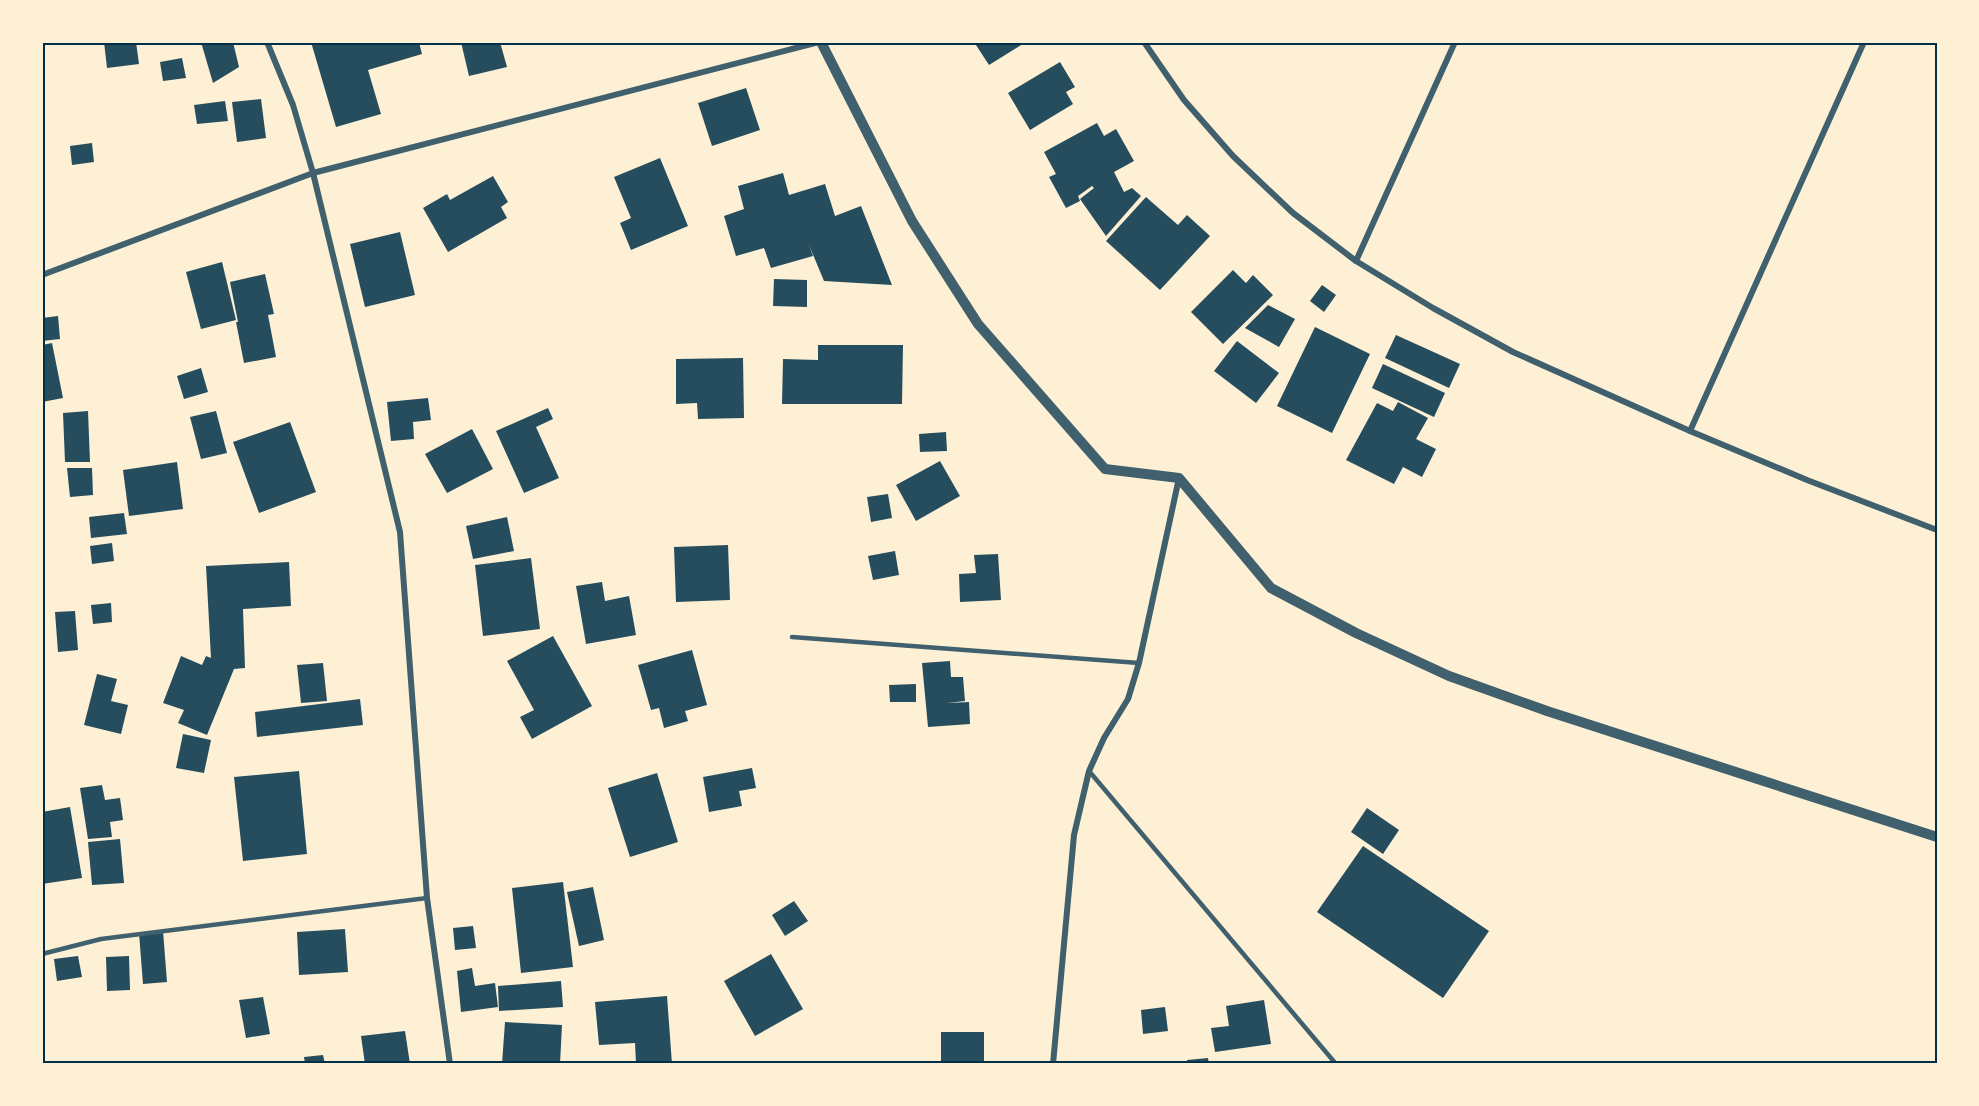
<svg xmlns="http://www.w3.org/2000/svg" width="1979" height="1106" font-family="'Work Sans',sans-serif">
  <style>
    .building { fill: #264d5e }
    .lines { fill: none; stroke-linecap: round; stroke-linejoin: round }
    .service { stroke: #3f606c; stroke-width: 4.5 }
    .minor { stroke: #3f606c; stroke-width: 6 }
    .tertiary { stroke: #3f606c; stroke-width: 10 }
    .neatline { fill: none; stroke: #003049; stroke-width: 2 }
  </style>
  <rect width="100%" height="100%" fill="#fdf0d5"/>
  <!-- building -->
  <g class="building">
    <polygon points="104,42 136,42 139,64 107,68"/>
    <polygon points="201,42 233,42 239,67 213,83"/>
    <polygon points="311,42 419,42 422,54 368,70 381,114 336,127"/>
    <polygon points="461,42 500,42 507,67 469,76"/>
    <polygon points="974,42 1026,42 989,65"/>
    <polygon points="182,58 186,78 163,81 160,62"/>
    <polygon points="1060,62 1075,87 1066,92 1073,104 1030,130 1008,93"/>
    <polygon points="746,88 760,130 712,146 698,103"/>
    <polygon points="261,99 266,138 237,142 232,102"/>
    <polygon points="225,101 228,121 197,124 194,105"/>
    <polygon points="1097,123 1104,136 1116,129 1134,161 1114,172 1124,192 1132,188 1141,196 1106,236 1080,199 1094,188 1092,186 1078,196 1080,201 1066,208 1049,177 1056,174 1044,152"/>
    <polygon points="92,143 94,162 72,165 70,146"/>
    <polygon points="660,158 688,226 631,250 620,223 631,218 614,177"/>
    <polygon points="783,173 789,195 825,184 835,216 861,206 892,285 824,281 809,245 813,256 771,268 764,248 736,256 724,216 744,209 738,186"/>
    <polygon points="493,176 508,202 501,207 507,218 448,252 423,208 447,194 450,200"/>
    <polygon points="1146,197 1178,225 1187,215 1210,236 1160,290 1106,241"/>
    <polygon points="400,232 415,295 365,307 350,244"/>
    <polygon points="222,262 236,320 201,329 186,272"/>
    <polygon points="1233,270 1246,283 1253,275 1273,295 1223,344 1191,312"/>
    <polygon points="265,274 274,314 268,315 276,357 244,363 236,322 238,322 230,282"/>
    <polygon points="774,279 807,280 807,307 773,306"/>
    <polygon points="1322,285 1336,295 1324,312 1310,301"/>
    <polygon points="1268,305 1295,319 1279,347 1245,328"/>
    <polygon points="58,316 60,339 42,341 42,318"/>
    <polygon points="1315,327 1370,354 1332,433 1277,406"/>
    <polygon points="1396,335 1460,364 1449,388 1385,358"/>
    <polygon points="1237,341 1279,373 1256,403 1214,371"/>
    <polygon points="52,343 63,398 42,402 42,345"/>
    <polygon points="818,345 903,345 902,404 782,404 783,359 818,360"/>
    <polygon points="743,358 744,418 698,419 697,403 676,404 676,359"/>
    <polygon points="1383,364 1445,393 1434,417 1372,388"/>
    <polygon points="201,368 208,392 184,399 177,376"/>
    <polygon points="428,398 431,420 413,422 414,439 391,441 387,402"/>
    <polygon points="1398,402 1428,418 1416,439 1436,449 1422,477 1403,467 1394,484 1346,460 1377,403 1393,411"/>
    <polygon points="548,408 553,419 536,427 559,478 524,493 496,431"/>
    <polygon points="88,411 90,462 65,462 63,413"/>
    <polygon points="216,411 227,453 201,459 190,417"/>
    <polygon points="290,422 316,492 259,513 233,442"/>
    <polygon points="472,429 493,469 447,493 425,454"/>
    <polygon points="946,432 947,451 920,452 919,434"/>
    <polygon points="940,461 960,496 916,521 896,485"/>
    <polygon points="177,462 183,509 129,516 123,470"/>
    <polygon points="67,468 92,468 93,495 70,497"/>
    <polygon points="888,494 892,518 871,522 867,497"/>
    <polygon points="124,513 127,534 91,538 89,517"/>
    <polygon points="507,517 514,551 473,559 466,526"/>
    <polygon points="112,543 114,561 92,564 90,546"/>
    <polygon points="728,545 730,600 676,602 674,547"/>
    <polygon points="895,551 899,575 873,580 868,556"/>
    <polygon points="998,554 1001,600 960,602 959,574 976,573 974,555"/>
    <polygon points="531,558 540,629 483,636 475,565"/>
    <polygon points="289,562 291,606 243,609 245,668 234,669 207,735 178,723 184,710 163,703 181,656 202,665 206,656 211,658 206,566"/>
    <polygon points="602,582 605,601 629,596 636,635 586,644 576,586"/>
    <polygon points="111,603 112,622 93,624 91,605"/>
    <polygon points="75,611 78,650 58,652 55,612"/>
    <polygon points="553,636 592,706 532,739 520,717 534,710 507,661"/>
    <polygon points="692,650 707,705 685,711 688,721 664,728 659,708 651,710 638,665"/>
    <polygon points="950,661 951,677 963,677 965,701 947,703 969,702 970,724 928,727 922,663"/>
    <polygon points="323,663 327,701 301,703 297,665"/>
    <polygon points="97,674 117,679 111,701 128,705 121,734 84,725"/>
    <polygon points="916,684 916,702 890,702 889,685"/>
    <polygon points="360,699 363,725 257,737 255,712"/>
    <polygon points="183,734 211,740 204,773 176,768"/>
    <polygon points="752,768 756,788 739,791 742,806 709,812 703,777"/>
    <polygon points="299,771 307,854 243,861 234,777"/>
    <polygon points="657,773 678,842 630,857 608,788"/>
    <polygon points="102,785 105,800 120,798 123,820 110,822 112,837 88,839 80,788"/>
    <polygon points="70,807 82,878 42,884 42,812"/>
    <polygon points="1367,808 1399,830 1383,854 1351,832"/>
    <polygon points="120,839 124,883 92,885 88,842"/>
    <polygon points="1363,846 1489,931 1443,998 1317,912"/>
    <polygon points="563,882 573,967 521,973 512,888"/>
    <polygon points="593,887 604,940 579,946 567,892"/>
    <polygon points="794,901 808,921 785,936 772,915"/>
    <polygon points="473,926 476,948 455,950 453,928"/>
    <polygon points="345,929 348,972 299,975 297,932"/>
    <polygon points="163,931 167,982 143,984 139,933"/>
    <polygon points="771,954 803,1009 755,1036 724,981"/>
    <polygon points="78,956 82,977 57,981 54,959"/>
    <polygon points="129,956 130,990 107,991 106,957"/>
    <polygon points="472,968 475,986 495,983 498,1007 461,1012 457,971"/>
    <polygon points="561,981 563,1007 499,1011 498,986"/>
    <polygon points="667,996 672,1064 636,1064 635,1043 599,1045 595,1002"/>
    <polygon points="263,997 270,1034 246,1038 239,1000"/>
    <polygon points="1264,1000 1271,1044 1215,1052 1211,1028 1229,1026 1226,1006"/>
    <polygon points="1165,1007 1168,1031 1143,1034 1141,1010"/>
    <polygon points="505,1022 562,1025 560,1064 502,1064"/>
    <polygon points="405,1031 410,1064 365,1064 361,1036"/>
    <rect x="941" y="1032" width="43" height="32"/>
    <polygon points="323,1055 325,1064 305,1064 304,1057"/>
    <polygon points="1208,1058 1209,1064 1187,1064 1187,1060"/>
  </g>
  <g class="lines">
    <!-- service -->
    <g class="service">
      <polyline points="792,637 1139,663"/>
      <polyline points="1089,771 1336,1064"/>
      <polyline points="42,954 101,939 427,898"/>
    </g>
    <!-- minor -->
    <g class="minor">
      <polyline points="267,42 293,105 313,173 400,532 427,898 450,1064"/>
      <polyline points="1144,42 1184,100 1233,156 1293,213 1356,261 1433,308 1513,352 1690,431 1807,480 1937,530"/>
      <polyline points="1356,261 1455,42"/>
      <polyline points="42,275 313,173 819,42"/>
      <polyline points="1690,431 1864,42"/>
      <polyline points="1053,1064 1074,835 1089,771 1104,738 1128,699 1139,663 1179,478"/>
    </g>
    <!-- tertiary -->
    <polyline class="tertiary" points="821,42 912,221 978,324 1105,469 1179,478 1271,588 1356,633 1449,676 1547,711 1937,837"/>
  </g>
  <!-- border -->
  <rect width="1979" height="1106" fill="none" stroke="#fdf0d5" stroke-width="87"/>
  <rect x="44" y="44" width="1892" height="1018" class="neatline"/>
</svg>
